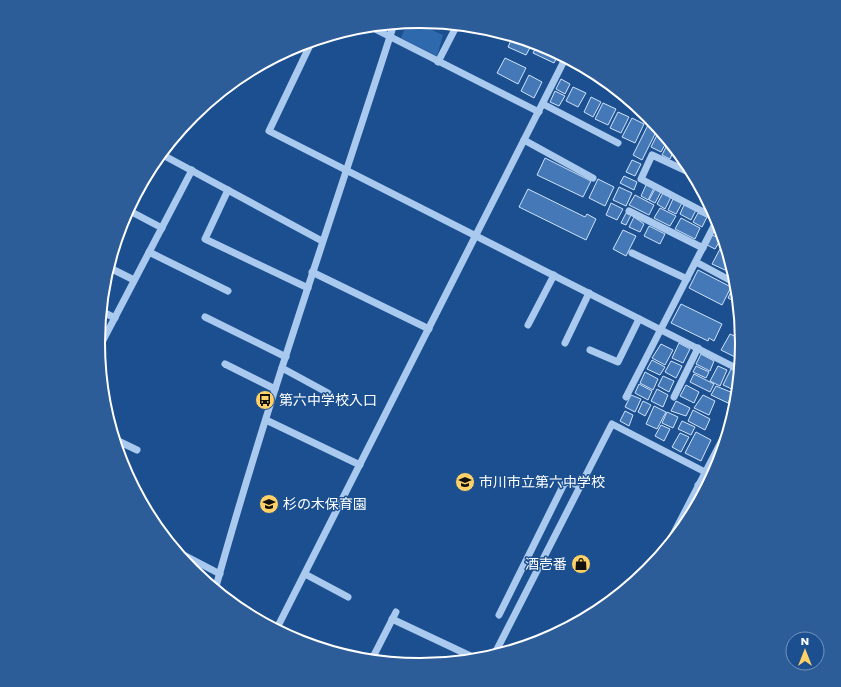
<svg xmlns="http://www.w3.org/2000/svg" width="841" height="687" font-family="Poppins,'Noto Sans JP',sans-serif">
  <style>
    .green { fill: #2e69ad }
    .building { fill: #4478b7; stroke: #cfe3fa }
    .lines { fill: none; stroke-linecap: round; stroke-linejoin: round }
    .minor { stroke: #a9c9ee; stroke-width: 7 }
    .labels { text-anchor: middle; stroke-width: 3; stroke-linejoin: round; paint-order: stroke }
    .poi-label { font-size: 14px; fill: #fff; stroke: #1b4f8f; text-anchor: start }
    .rim { fill: none; stroke: #fff; stroke-width: 2 }
  </style>
  <rect width="100%" height="100%" fill="#1b4f8f"/>
  <!-- green -->
  <polygon class="green" points="407,22 415,22 443,35 437,56 401,38"/>
  <!-- building -->
  <g class="building">
    <polygon points="513,36 533,42 526,55 508,47"/>
    <polygon points="538,44 559,53 554,63 533,53"/>
    <polygon points="505,58 526,68 518,84 497,73"/>
    <polygon points="529,75 542,82 534,98 521,91"/>
    <polygon points="561,79 570,84 565,94 556,89"/>
    <polygon points="573,87 586,93 578,107 566,101"/>
    <polygon points="555,91 565,96 559,106 550,102"/>
    <polygon points="591,97 601,102 593,117 584,112"/>
    <polygon points="603,103 616,109 608,125 595,119"/>
    <polygon points="618,112 629,117 621,133 610,128"/>
    <polygon points="632,118 644,124 635,143 622,137"/>
    <polygon points="648,125 657,130 642,160 633,155"/>
    <polygon points="659,131 668,139 661,152 651,147"/>
    <polygon points="669,141 675,148 670,159 662,155"/>
    <polygon points="679,152 682,156 680,161 675,159"/>
    <polygon points="545,158 591,181 583,197 537,175"/>
    <polygon points="683,158 689,165 688,166 680,163"/>
    <polygon points="632,160 641,164 635,176 626,172"/>
    <polygon points="624,176 637,182 634,190 620,183"/>
    <polygon points="598,179 614,187 605,206 589,198"/>
    <polygon points="646,185 654,188 648,200 641,196"/>
    <polygon points="619,187 632,193 626,206 613,200"/>
    <polygon points="528,189 585,217 587,214 596,219 586,240 519,207"/>
    <polygon points="655,189 661,192 655,203 649,200"/>
    <polygon points="663,193 671,197 665,209 657,204"/>
    <polygon points="635,195 654,205 649,215 629,205"/>
    <polygon points="673,199 682,203 676,214 668,210"/>
    <polygon points="611,203 623,209 617,220 606,215"/>
    <polygon points="684,205 696,210 691,220 680,214"/>
    <polygon points="660,208 676,216 670,226 654,218"/>
    <polygon points="626,213 631,215 626,225 621,223"/>
    <polygon points="698,213 707,217 702,227 693,222"/>
    <polygon points="634,217 644,224 640,232 629,227"/>
    <polygon points="681,218 700,228 695,239 675,229"/>
    <polygon points="649,226 665,234 660,244 644,236"/>
    <polygon points="719,226 720,226 723,237 716,233"/>
    <polygon points="623,230 636,236 626,256 613,249"/>
    <polygon points="712,235 721,239 715,249 707,245"/>
    <polygon points="720,249 729,253 730,259 725,270 712,264"/>
    <polygon points="731,261 735,276 726,272"/>
    <polygon points="698,270 731,287 722,305 689,288"/>
    <polygon points="733,287 738,289 738,303 728,298"/>
    <polygon points="681,304 722,324 714,341 709,338 708,341 671,323"/>
    <polygon points="730,334 743,340 741,360 721,350"/>
    <polygon points="679,343 690,349 683,363 672,358"/>
    <polygon points="661,344 673,350 665,365 652,358"/>
    <polygon points="701,354 714,361 710,371 696,364"/>
    <polygon points="652,360 665,367 660,375 647,369"/>
    <polygon points="671,361 682,366 676,378 665,372"/>
    <polygon points="696,366 709,372 706,378 693,372"/>
    <polygon points="718,366 727,370 720,386 710,381"/>
    <polygon points="731,369 740,374 739,385 736,391 723,385"/>
    <polygon points="645,372 658,379 653,390 640,383"/>
    <polygon points="694,374 714,384 710,392 690,382"/>
    <polygon points="663,376 674,381 669,392 658,386"/>
    <polygon points="639,384 652,391 648,400 635,393"/>
    <polygon points="686,385 699,392 694,403 680,396"/>
    <polygon points="716,386 733,393 728,403 711,395"/>
    <polygon points="657,389 668,395 663,407 651,401"/>
    <polygon points="631,395 641,399 635,412 625,407"/>
    <polygon points="703,395 715,401 709,415 694,408"/>
    <polygon points="643,401 651,405 645,416 638,412"/>
    <polygon points="676,401 690,408 686,416 671,411"/>
    <polygon points="654,406 666,412 657,429 646,424"/>
    <polygon points="693,410 710,419 705,430 688,421"/>
    <polygon points="625,411 633,415 629,426 620,421"/>
    <polygon points="667,412 678,417 673,428 662,423"/>
    <polygon points="682,421 695,427 691,435 678,429"/>
    <polygon points="661,425 670,429 664,441 655,436"/>
    <polygon points="696,432 711,440 701,461 685,453"/>
    <polygon points="680,433 689,437 681,452 672,447"/>
  </g>
  <g class="lines">
    <!-- minor -->
    <g class="minor">
      <polyline points="369,26 539,112"/>
      <polyline points="312,41 269,131 740,370"/>
      <polyline points="438,62 457,25"/>
      <polyline points="543,104 618,143"/>
      <polyline points="524,140 593,178"/>
      <polyline points="161,154 322,241"/>
      <polyline points="695,175 652,155 641,179 717,219"/>
      <polyline points="228,190 205,239 308,288"/>
      <polyline points="128,210 162,228"/>
      <polyline points="629,211 703,248"/>
      <polyline points="149,252 228,291"/>
      <polyline points="632,253 687,279"/>
      <polyline points="696,262 737,284"/>
      <polyline points="108,267 134,280"/>
      <polyline points="312,272 429,329"/>
      <polyline points="101,311 115,318"/>
      <polyline points="205,317 286,357"/>
      <polyline points="528,325 554,275"/>
      <polyline points="565,343 589,293"/>
      <polyline points="99,348 192,170"/>
      <polyline points="590,350 618,362 639,319"/>
      <polyline points="225,364 275,389"/>
      <polyline points="282,368 328,393"/>
      <polyline points="626,397 718,218"/>
      <polyline points="674,397 698,348"/>
      <polyline points="266,420 360,465"/>
      <polyline points="114,439 137,450"/>
      <polyline points="698,485 706,490"/>
      <polyline points="176,551 220,574"/>
      <polyline points="662,556 734,417"/>
      <polyline points="305,574 348,597"/>
      <path d="M215,590C268,399 334,212 394,24"/>
      <polyline points="499,615 563,486 566,482 579,485"/>
      <polyline points="392,619 479,660"/>
      <polyline points="276,630 566,57"/>
      <polyline points="493,657 612,424 705,472"/>
      <polyline points="371,661 396,612"/>
    </g>
  </g>
  <!-- icons -->
  <defs>
    <g id="bus-disc" transform="scale(1)"><circle r="9.5" fill="#ffd166" stroke="#1b4f8f"/><path d="M-5-6H5V4H4V6H2V4H-2V6H-4V4H-5ZM-3.5-4V0h7V-4ZM-3.5 1.2v1.5H-2V1.2ZM2 1.2v1.5H3.5V1.2Z" fill="#111"/></g>
    <g id="school-disc" transform="scale(1)"><circle r="9.5" fill="#ffd166" stroke="#1b4f8f"/><path d="M0-5L7-2L0 1L-7-2ZM-4 1L0 2.5L4 1V4Q0 6-4 4Z" fill="#111"/></g>
    <g id="shop-disc" transform="scale(1)"><circle r="9.5" fill="#ffd166" stroke="#1b4f8f"/><path d="M-5-2.5h2.3a2.7 3.5 0 0 1 5.4 0H5L5.5 6h-11ZM-1.5-2.5h3a1.5 2.3 0 0 0-3 0Z" fill="#111"/></g>
  </defs>
  <g fill-rule="evenodd">
    <use href="#bus-disc" x="265" y="400"/>
    <use href="#school-disc" x="465" y="482"/>
    <use href="#school-disc" x="269" y="504"/>
    <use href="#shop-disc" x="581" y="564"/>
  </g>
  <g class="labels">
    <!-- poi labels -->
    <g class="poi-label">
      <text x="279" y="405">第六中学校入口</text>
      <text x="479" y="487">市川市立第六中学校</text>
      <text x="283" y="509">杉の木保育園</text>
      <text x="567" y="569" text-anchor="end">酒壱番</text>
    </g>
  </g>
  <!-- crop -->
  <path d="M0 0H841V687H0ZM105 343a315 315 0 1 1 630 0a315 315 0 1 1-630 0Z" fill="#2d5d98" fill-rule="evenodd"/>
  <path class="rim" d="M105 343a315 315 0 1 1 630 0a315 315 0 1 1-630 0Z"/>
  <!-- north arrow -->
  <g transform="translate(805 651)"><circle r="19" fill="#1b4f8f" stroke="#7695bc"/>
  <path d="M0-3L7 15L0 10L-7 15Z" fill="#ffd166"/>
  <text y="-6" font-size="11" font-weight="bold" text-anchor="middle" fill="#ffffff">N</text>
  </g>
</svg>
